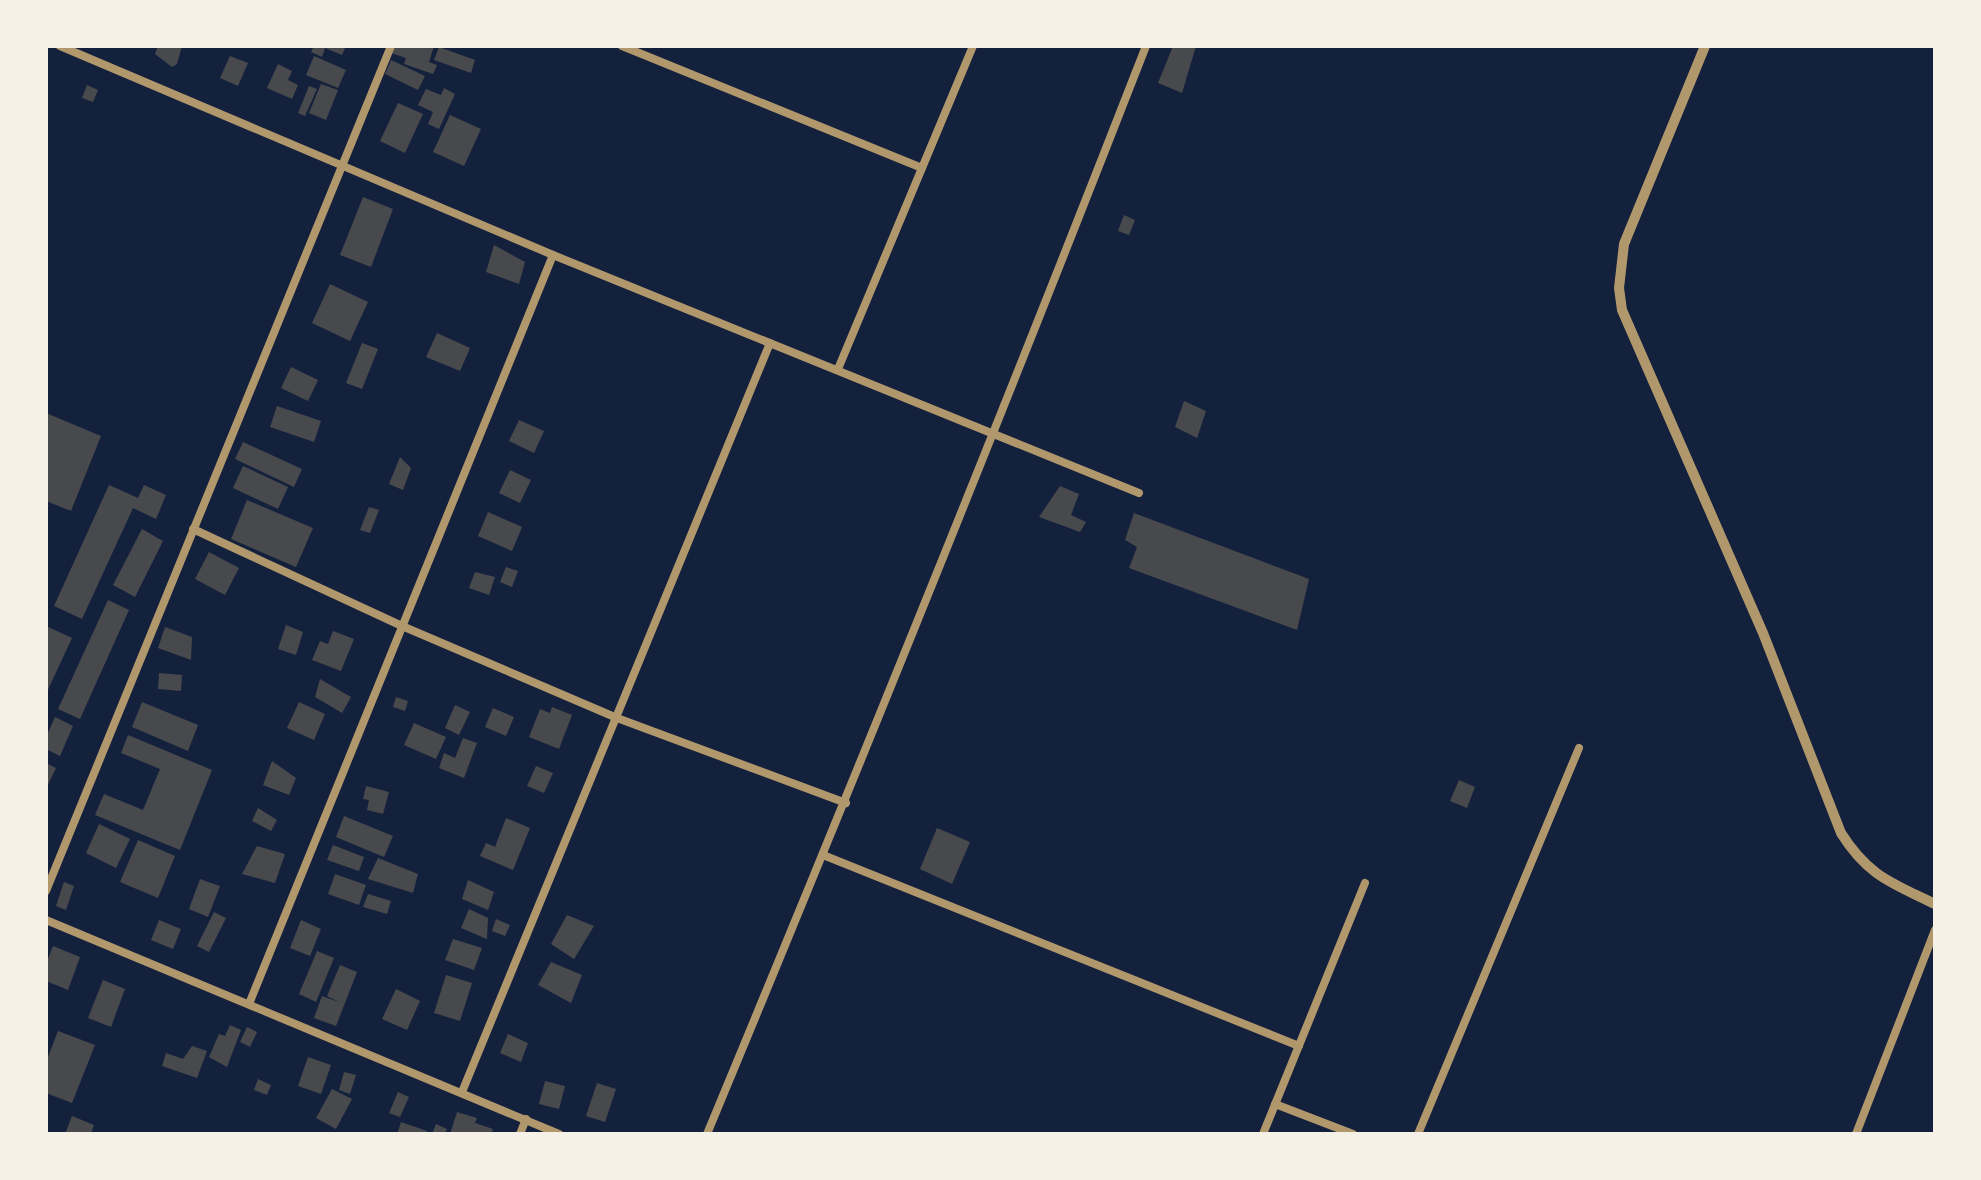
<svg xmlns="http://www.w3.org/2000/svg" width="1981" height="1180" font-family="'Alegreya Sans',sans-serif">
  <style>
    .building { fill: #48494c }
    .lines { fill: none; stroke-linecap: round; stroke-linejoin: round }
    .minor { stroke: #b1986c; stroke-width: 8 }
    .tertiary { stroke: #b1986c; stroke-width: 10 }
  </style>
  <rect width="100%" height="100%" fill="#14213d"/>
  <!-- building -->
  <g class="building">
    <polygon points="158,46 182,46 177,64 172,67 155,54"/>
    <polygon points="314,46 346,46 342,55 325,48 322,57 311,52"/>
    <polygon points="394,46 434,46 429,62 437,65 433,74 404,64 406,58 391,53"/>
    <polygon points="1173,46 1196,46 1182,93 1158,83"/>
    <polygon points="439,47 475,60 471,73 434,60"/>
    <polygon points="230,56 248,63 238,86 220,78"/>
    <polygon points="314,56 346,70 338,88 306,75"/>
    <polygon points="391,60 425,76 418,90 385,74"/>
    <polygon points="278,64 292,71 288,80 298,85 292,99 267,88"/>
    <polygon points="321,84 338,90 326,120 309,113"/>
    <polygon points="87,85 98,90 93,102 82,98"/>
    <polygon points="309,86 317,89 305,116 298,113"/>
    <polygon points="444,88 455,94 439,129 428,124 433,112 418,105 426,89 441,95"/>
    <polygon points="398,103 423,114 405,153 380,141"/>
    <polygon points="450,115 481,129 464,166 433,152"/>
    <polygon points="363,197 393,209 371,267 340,255"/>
    <polygon points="1124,215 1135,220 1129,235 1118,231"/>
    <polygon points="494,245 525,262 519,284 486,272"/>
    <polygon points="330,284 368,302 350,341 312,323"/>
    <polygon points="437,333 470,348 460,371 426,357"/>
    <polygon points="362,343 378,349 362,389 346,383"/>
    <polygon points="291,367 318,380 308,401 281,388"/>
    <polygon points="1184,401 1206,411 1197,438 1175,427"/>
    <polygon points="277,406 321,421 314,442 270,427"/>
    <polygon points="46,413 101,436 71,511 46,501"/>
    <polygon points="519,420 544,431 534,453 509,441"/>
    <polygon points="243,442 302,469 294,487 235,459"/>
    <polygon points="400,457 411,468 403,490 389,484"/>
    <polygon points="243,466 288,487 278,509 233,488"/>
    <polygon points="510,470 531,480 520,503 499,493"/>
    <polygon points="109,485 138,498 144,485 166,495 156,519 133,508 82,619 54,606"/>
    <polygon points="1060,486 1079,494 1071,515 1086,522 1080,532 1039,517"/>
    <polygon points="247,500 313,528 296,567 231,539"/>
    <polygon points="369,507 379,510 370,533 360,530"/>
    <polygon points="488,512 522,527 512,551 478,536"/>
    <polygon points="1134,513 1309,579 1297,630 1129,568 1137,547 1125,540"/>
    <polygon points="142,529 163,541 135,597 113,585"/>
    <polygon points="209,552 239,568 225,595 195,579"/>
    <polygon points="506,567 518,571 512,587 500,582"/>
    <polygon points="475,572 495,577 489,595 469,588"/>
    <polygon points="108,600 129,610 80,719 58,709"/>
    <polygon points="286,625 303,632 296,655 278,649"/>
    <polygon points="46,626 72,638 46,694"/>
    <polygon points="165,627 192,637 191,660 158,648"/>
    <polygon points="333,631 354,639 341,671 312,660 320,641 328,644"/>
    <polygon points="159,673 182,675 181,691 158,689"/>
    <polygon points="320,679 351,697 342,713 315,697"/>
    <polygon points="396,697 408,701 405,711 393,707"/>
    <polygon points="142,702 198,725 188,751 132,727"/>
    <polygon points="299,702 325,714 314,740 287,728"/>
    <polygon points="455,705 470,712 459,735 445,728"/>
    <polygon points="552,707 572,715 559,749 529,737 540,709 550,713"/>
    <polygon points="493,708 514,717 506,736 485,727"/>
    <polygon points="55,717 73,726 60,756 46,749 46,737"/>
    <polygon points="414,723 446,737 436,759 404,745"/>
    <polygon points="128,735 212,770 180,850 95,815 104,794 143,810 160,769 121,753"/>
    <polygon points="463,738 477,743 464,778 439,768 444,753 455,758"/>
    <polygon points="272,761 296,778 289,795 263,785"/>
    <polygon points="46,763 56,768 46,789"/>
    <polygon points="536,766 553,773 544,793 527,786"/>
    <polygon points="1459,780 1475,787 1467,808 1450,801"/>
    <polygon points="366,786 389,792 383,814 367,810 369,800 363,799"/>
    <polygon points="258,808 277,820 271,831 252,821"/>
    <polygon points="344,816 393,836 384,857 336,837"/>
    <polygon points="506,818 530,828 513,870 480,856 486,843 495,847"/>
    <polygon points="99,824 130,839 116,868 86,853"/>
    <polygon points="937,828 970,842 952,884 920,869"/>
    <polygon points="138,840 175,856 158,898 120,882"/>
    <polygon points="333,845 364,857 359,871 327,860"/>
    <polygon points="257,846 285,854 275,883 242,874"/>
    <polygon points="378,858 418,874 413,893 368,879"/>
    <polygon points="335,874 366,885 359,905 328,894"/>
    <polygon points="200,879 220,886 208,917 189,909"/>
    <polygon points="468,880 494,892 488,910 462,899"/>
    <polygon points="64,882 74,886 66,910 56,906"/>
    <polygon points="368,894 391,901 387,914 363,907"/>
    <polygon points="469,909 488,918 487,939 461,928"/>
    <polygon points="214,912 226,918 209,952 197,946"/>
    <polygon points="567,915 594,926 574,959 551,944"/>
    <polygon points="496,919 510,925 505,936 492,931"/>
    <polygon points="159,920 181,929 173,949 151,940"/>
    <polygon points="301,920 321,929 310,956 290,948"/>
    <polygon points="453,939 482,948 474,970 445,960"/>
    <polygon points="53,946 80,957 68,990 46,981 46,964"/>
    <polygon points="317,951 334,958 316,1002 299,994"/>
    <polygon points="551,962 582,975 571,1003 538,985"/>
    <polygon points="340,965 357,972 336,1026 314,1018 322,996 339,1002 327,996"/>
    <polygon points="446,975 472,983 460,1021 434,1013"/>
    <polygon points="103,980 125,989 111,1027 88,1018"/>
    <polygon points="396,989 420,1001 407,1030 382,1019"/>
    <polygon points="230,1025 241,1030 227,1067 209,1057 219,1034 225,1036"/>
    <polygon points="247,1027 257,1032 250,1047 240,1042"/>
    <polygon points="58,1031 95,1045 72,1103 46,1093 46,1062"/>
    <polygon points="508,1034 528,1043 521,1062 500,1053"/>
    <polygon points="192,1046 207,1051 197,1078 162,1066 166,1053 183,1059"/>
    <polygon points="308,1057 331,1065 321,1094 298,1086"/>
    <polygon points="344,1072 356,1075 350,1094 339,1090"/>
    <polygon points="258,1079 271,1085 267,1095 254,1090"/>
    <polygon points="545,1081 565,1086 559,1109 539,1104"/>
    <polygon points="597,1083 616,1089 605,1122 586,1116"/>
    <polygon points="332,1089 352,1099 336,1129 316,1118"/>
    <polygon points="398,1092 409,1097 400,1117 389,1113"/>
    <polygon points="457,1112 477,1118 475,1123 493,1129 491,1134 450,1134"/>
    <polygon points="72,1116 94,1125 91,1134 65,1134"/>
    <polygon points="401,1122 427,1131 426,1134 397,1134"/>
    <polygon points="436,1124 447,1129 445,1134 432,1134"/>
  </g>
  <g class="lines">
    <!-- minor -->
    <g class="minor">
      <polyline points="60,46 553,255 1139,493"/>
      <polyline points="622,46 922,168"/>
      <polyline points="838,369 973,46"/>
      <polyline points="193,529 402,626 617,718 846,803"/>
      <polyline points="823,855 1299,1046"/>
      <polyline points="46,891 391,46"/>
      <polyline points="46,920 559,1134"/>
      <polyline points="249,1004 553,255"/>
      <polyline points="462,1092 770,343"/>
      <polyline points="1275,1104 1353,1134"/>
      <polyline points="520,1134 526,1119"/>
      <path d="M707,1134C857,773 1004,410 1146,46"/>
      <polyline points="1263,1134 1365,883"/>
      <polyline points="1418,1134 1579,748"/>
      <polyline points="1856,1134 1935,930"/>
    </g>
    <!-- tertiary -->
    <path class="tertiary" d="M1705,46L1624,244L1619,288L1622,310L1763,633L1841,833C1868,876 1892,883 1935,904"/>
  </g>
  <!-- border -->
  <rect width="1981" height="1180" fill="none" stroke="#f6f1e7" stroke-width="96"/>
</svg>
